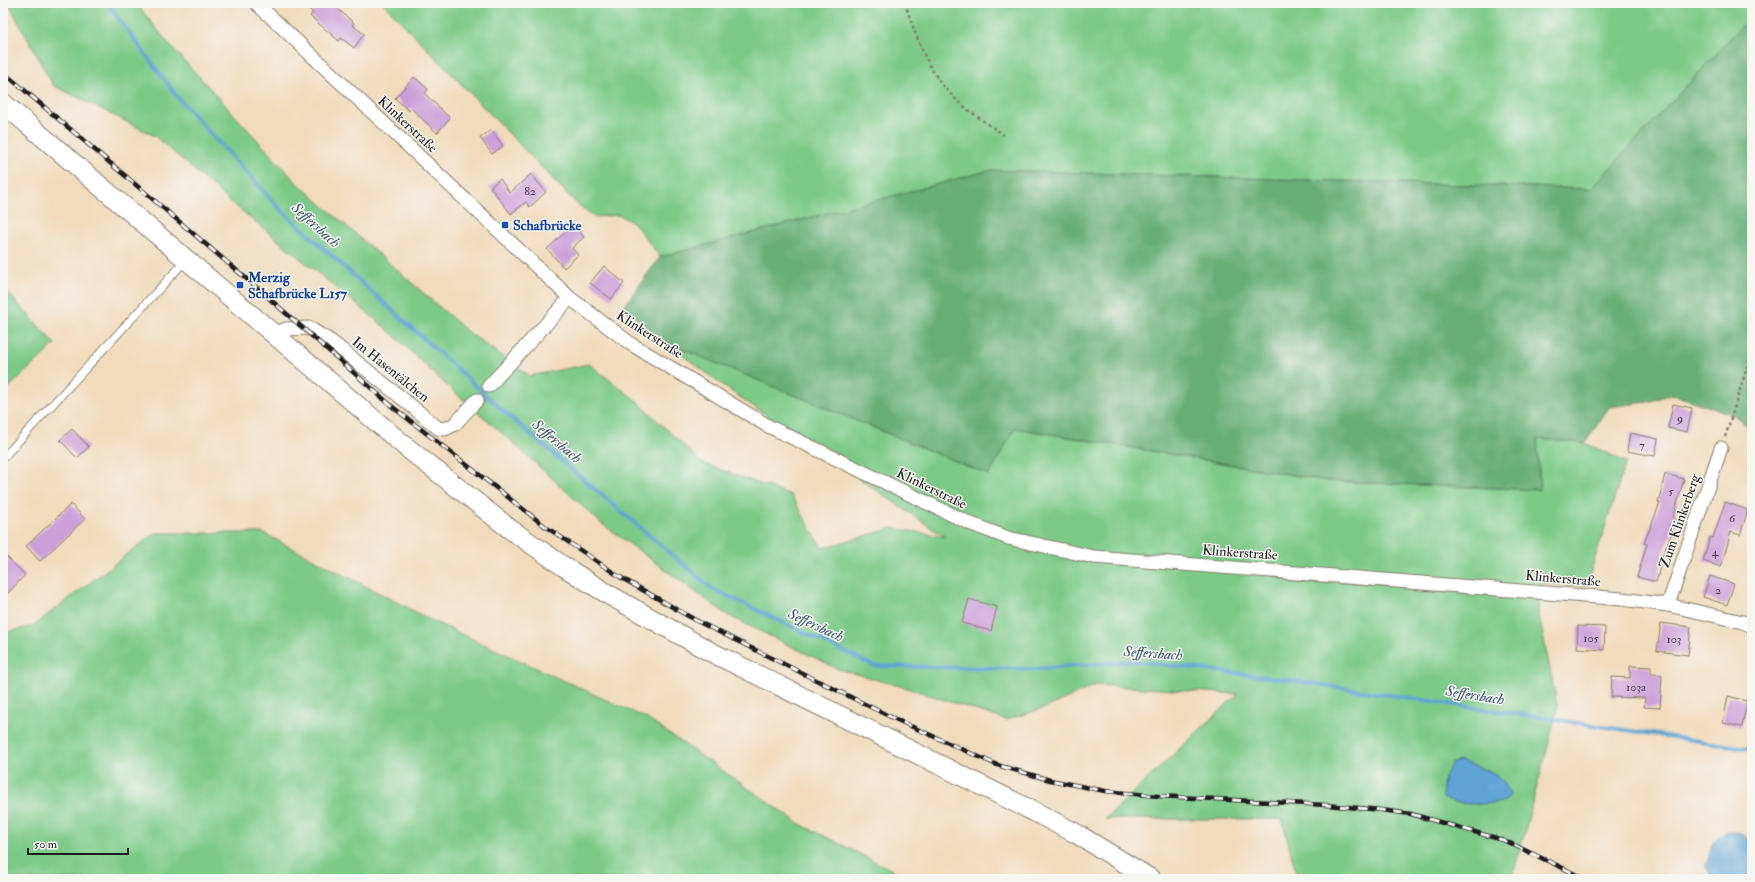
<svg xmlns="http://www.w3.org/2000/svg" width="1755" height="882" font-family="'IM FELL Double Pica',serif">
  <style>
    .green { fill: #7dca88; stroke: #4c7352 }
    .forest { fill: #66ae74; stroke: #416548 }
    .water { fill: #5fa3d4; stroke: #3e6078 }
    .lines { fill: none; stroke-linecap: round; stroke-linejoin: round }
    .stream { stroke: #5fa3d4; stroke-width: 4 }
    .building { fill: #cc9fd9 }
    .service-casing { stroke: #867c6c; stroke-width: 9 }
    .minor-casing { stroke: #867c6c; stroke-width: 15 }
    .secondary-casing { stroke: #867c6c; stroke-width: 21 }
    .path { stroke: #867c6c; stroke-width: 2.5; stroke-dasharray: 3 3; stroke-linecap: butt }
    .service { stroke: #fff; stroke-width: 7 }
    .minor { stroke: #fff; stroke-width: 13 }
    .secondary { stroke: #fff; stroke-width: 19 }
    .rail-casing { stroke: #1c1c1c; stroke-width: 4.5 }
    .rail { stroke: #f6f6f2; stroke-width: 3; stroke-dasharray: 9; stroke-linecap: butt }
    .transit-dot { fill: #1a4fb4; stroke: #f6f6f2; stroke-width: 1.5 }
    .labels { text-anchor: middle; stroke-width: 3; stroke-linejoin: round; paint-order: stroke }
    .number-label { font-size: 12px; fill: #483d4b }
    .street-label { font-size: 14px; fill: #1c1c1c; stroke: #f6f6f2 }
    .transit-label { font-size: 14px; font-weight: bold; fill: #164399; stroke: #f6f6f2; text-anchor: start }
    .water-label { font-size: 15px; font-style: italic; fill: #3a596f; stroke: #f6f6f2 }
  </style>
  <rect width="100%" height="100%" fill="#f6f6f2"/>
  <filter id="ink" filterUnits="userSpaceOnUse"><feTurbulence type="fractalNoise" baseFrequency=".025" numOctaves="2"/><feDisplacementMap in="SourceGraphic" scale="8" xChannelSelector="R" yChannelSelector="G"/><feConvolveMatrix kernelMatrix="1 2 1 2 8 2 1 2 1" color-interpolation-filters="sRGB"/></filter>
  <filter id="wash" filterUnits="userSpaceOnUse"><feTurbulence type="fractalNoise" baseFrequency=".012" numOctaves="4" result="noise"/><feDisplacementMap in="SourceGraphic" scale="16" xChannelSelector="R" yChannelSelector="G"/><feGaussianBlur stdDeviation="0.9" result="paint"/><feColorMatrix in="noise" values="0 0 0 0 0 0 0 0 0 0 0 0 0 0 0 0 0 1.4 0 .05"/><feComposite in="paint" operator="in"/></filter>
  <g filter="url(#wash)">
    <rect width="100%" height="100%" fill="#f1dbbc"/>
    <!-- green -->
    <g class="green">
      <polygon points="8,3 136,3 168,43 296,182 468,332 530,376 589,364 637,401 702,463 791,495 822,548 893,528 945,537 725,387 667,343 989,475 1015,428 1328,481 1540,490 1537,439 1585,443 1626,462 1586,586 1541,583 1538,611 1558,708 1512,879 1298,879 1282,819 1105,819 1238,694 1096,685 1045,708 1006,720 914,690 838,669 729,616 601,523 509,439 443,382 386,328 226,198 155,136 53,85"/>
      <polygon points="383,3 1752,3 1752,15 1591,189 991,170 660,257 635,224 619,215 595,217 578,205"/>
      <polygon points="3,287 55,344 3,393"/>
      <polygon points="155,533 263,533 435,622 646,718 800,824 910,879 3,879 3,633 33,626"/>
    </g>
    <!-- forest -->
    <polygon class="forest" points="1752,15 1752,430 1734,415 1671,394 1648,402 1609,407 1585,443 1537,439 1540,490 1328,481 1015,428 989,475 667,343 623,307 660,257 991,170 1591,189"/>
    <!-- water -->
    <g class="water">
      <path d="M1460,761C1480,768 1502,771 1510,795L1504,802C1484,804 1463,807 1443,798C1441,785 1445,775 1452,763Z"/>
      <polygon points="1728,830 1743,835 1752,842 1752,879 1713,879 1706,867 1712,844"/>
    </g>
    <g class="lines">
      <!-- stream -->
      <polyline class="stream" points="107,3 179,99 280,209 508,415 711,588 874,666 1036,669 1133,661 1283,679 1752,749"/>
    </g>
    <g id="blocks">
      <!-- building -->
      <g class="building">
        <polygon points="303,3 331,3 354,23 352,25 364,34 354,48 341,38 339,41 310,16 313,13"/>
        <polygon points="414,77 428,89 425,94 450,118 437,133 411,108 409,111 395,98"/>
        <polygon points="491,130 503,146 492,154 480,138"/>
        <polygon points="531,174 546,192 530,207 526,202 511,214 490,187 500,179 510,193"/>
        <polygon points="573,225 584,237 572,248 578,255 564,268 547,249"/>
        <polygon points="604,266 624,283 611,299 590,283"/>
        <polygon points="1673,404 1692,408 1687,432 1668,428"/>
        <polygon points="72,429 89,447 77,458 60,440"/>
        <polygon points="1630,433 1658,439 1655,456 1627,451"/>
        <polygon points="1665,474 1684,479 1673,518 1677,520 1662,557 1663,557 1656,582 1637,577 1647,544 1644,543 1660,503 1658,503"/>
        <polygon points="1725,502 1748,510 1740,535 1731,532 1721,567 1703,561 1710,537 1713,538"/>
        <polygon points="71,504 85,519 40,561 26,546"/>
        <polygon points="3,553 25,575 3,598"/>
        <polygon points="1710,576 1734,584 1727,605 1703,597"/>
        <polygon points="969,599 997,607 991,631 962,623"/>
        <polygon points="1661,623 1691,627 1688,655 1657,651"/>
        <polygon points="1578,626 1605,627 1604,650 1577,648"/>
        <polygon points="1630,666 1651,667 1651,674 1662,675 1660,708 1644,707 1645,698 1611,697 1612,677 1630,678"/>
        <polygon points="1728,696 1747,701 1742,727 1723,723"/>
      </g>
    </g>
  </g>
  <g filter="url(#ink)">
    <use href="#blocks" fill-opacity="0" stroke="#867c6c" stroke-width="1"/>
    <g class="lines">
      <!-- service casing -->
      <g class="service-casing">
        <polyline id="service" points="3,458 186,260"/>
      </g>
      <!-- minor casing -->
      <g class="minor-casing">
        <g id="minor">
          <polyline points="256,3 570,298 631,344 768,426 969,523 1008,538 1094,557 1622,599 1668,605 1743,622 1752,626"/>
          <polyline points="274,334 286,329 309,328 332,342 403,399 438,428 445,429 455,424 477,400"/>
          <polyline points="489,386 570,298"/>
          <polyline points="1668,605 1721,448"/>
        </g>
      </g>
      <!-- secondary casing -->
      <g class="secondary-casing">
        <polyline id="secondary" points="3,103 406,447 510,529 563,566 611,596 709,651 1035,812 1077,834 1151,879"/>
      </g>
      <!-- path -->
      <g class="path">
        <path d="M905,3C915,33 925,65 946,89C962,108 984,121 1004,135"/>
        <polyline points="1725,437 1752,352"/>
      </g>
      <!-- service -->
      <use href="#service" class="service"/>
      <!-- minor -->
      <use href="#minor" class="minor"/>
      <!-- secondary -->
      <use href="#secondary" class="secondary"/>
      <!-- rail casing -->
      <g class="rail-casing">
        <polyline id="rail" points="3,72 255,286 394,408 546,527 620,577 697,621 895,719 997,765 1050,780 1105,791 1158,796 1326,805 1381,810 1411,814 1503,840 1565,869 1584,879"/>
      </g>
      <!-- rail -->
      <use href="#rail" class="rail"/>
    </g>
  </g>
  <!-- markers -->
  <g class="transit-dot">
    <rect x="501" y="221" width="8" height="8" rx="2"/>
    <rect x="236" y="281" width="8" height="8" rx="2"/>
  </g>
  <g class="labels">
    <!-- number labels -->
    <g class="number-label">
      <text x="530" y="195">82</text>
      <text x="1680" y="422">9</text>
      <text x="1642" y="449">7</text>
      <text x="1671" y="495">5</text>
      <text x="1732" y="522">6</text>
      <text x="1715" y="556">4</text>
      <text x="1718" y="594">2</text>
      <text x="1591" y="642">105</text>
      <text x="1674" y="643">103</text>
      <text x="1636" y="691">103a</text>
    </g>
    <!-- street labels -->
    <g class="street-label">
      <text transform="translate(408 124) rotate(43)" y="5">Klinkerstraße</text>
      <text transform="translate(650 334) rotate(33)" y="5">Klinkerstraße</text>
      <text transform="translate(391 369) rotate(39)" y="5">Im Hasentälchen</text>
      <text transform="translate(932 488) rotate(26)" y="5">Klinkerstraße</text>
      <text transform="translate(1679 521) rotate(-71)" y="5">Zum Klinkerberg</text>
      <text transform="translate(1240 552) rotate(4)" y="5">Klinkerstraße</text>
      <text transform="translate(1563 578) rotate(5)" y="5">Klinkerstraße</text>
    </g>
    <!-- transit labels -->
    <g class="transit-label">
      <text x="513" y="230">Schafbrücke</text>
      <text x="248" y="282">Merzig<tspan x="248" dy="16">Schafbrücke L157</tspan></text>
    </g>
    <!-- water labels -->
    <g class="water-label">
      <text transform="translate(316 225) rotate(42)" y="5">Seffersbach</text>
      <text transform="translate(557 441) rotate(40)" y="5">Seffersbach</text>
      <text transform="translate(816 625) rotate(25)" y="5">Seffersbach</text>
      <text transform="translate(1153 653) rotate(4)" y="5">Seffersbach</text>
      <text transform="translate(1475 695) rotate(9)" y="5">Seffersbach</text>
    </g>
  </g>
  <!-- margin -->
  <rect width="1755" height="882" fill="none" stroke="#f6f6f2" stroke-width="16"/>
  <!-- scale -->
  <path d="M28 848v6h100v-6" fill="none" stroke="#1c1c1c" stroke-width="2"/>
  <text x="34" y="848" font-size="12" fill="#1c1c1c" stroke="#f6f6f2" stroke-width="3" paint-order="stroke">50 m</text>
</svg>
